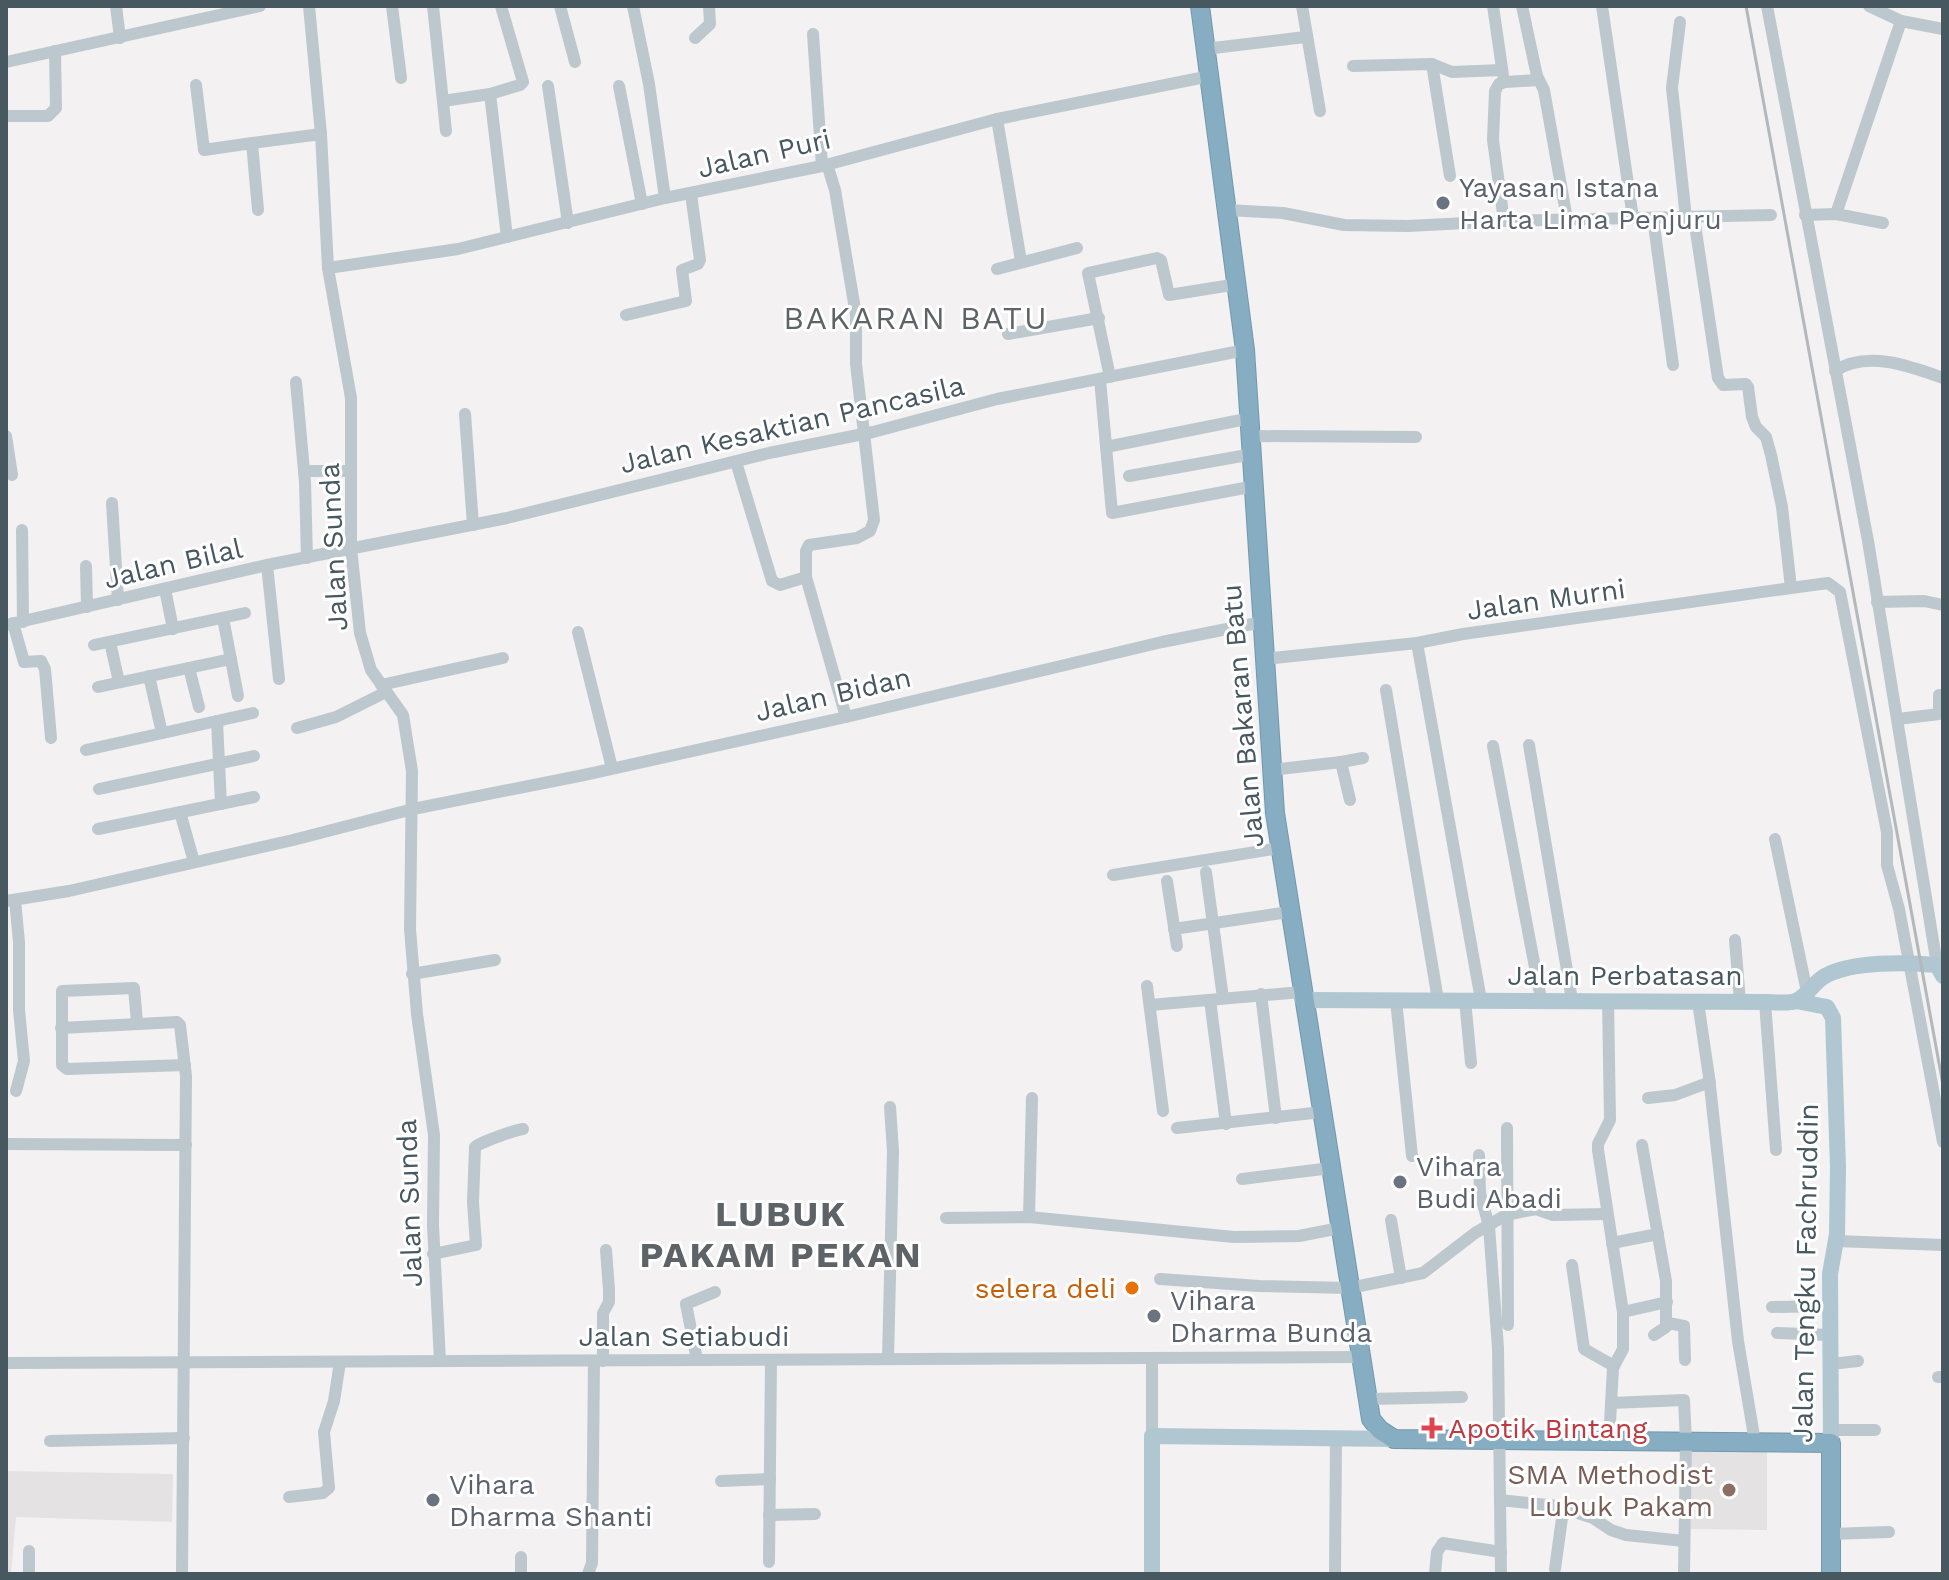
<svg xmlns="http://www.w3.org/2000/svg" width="1949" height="1580" font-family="'Work Sans',sans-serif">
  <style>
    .education { fill: #e5e2e4 }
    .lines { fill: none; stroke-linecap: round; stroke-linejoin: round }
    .highway-casing { stroke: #7298ae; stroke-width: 20 }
    .minor { stroke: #bcc8ce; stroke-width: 12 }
    .major { stroke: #b0c6d1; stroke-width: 16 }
    .highway { stroke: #87adc2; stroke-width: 18 }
    .rail { stroke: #b3b8bc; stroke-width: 3 }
    .worship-dot { fill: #6b7280; stroke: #fff; stroke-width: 3 }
    .food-dot { fill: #e8710a; stroke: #fff; stroke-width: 3 }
    .health-dot { fill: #e0444e; stroke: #fff; stroke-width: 3 }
    .education-dot { fill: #8d6e63; stroke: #fff; stroke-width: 3 }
    .labels { text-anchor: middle; stroke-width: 6; stroke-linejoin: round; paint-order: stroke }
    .street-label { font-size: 28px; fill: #485860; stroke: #fff }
    .worship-label { font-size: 28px; fill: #5b616d; stroke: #fff; text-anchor: start }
    .food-label { font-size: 28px; fill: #c56008; stroke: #fff; text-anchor: end }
    .health-label { font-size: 28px; fill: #be3a42; stroke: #fff; text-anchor: start }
    .education-label { font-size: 28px; fill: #785e54; stroke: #fff; text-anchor: end }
    .quarter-label { font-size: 32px; letter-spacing: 2px; fill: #5d6366; stroke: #fff }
    .district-label { font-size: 36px; font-weight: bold; letter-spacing: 2px; fill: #5d6366; stroke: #fff }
  </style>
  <rect width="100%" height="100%" fill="#f3f1f1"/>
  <!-- education -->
  <g class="education">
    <polygon points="1691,1451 1767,1452 1767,1530 1691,1529"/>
    <polygon points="6,1471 173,1474 172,1522 16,1517 11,1574 6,1574"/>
  </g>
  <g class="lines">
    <!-- highway casing -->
    <g class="highway-casing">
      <polyline id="highway" points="1200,6 1245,350 1275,813 1371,1419 1380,1430 1394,1439 1831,1443 1831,1574"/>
    </g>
    <!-- minor -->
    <g class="minor">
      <polyline points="116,6 120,38"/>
      <polyline points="309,6 321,134 328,268 351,398 351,548 360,633 371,670 403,715 412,771 410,929 417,1014 434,1135 433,1225 440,1361"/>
      <polyline points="392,6 401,78"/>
      <polyline points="433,6 446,131"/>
      <polyline points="560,6 575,62"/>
      <polyline points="633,6 649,84 665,198"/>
      <polyline points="1302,6 1320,111"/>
      <polyline points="1493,6 1503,75"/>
      <polyline points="1522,6 1537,76 1544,90 1567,219"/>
      <polyline points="1602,6 1633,218"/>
      <polyline points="1767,6 1868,541 1937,965"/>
      <polyline points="1869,6 1901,21 1943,29"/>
      <polyline points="1680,22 1672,88 1686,218"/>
      <polyline points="813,34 822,166"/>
      <polyline points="695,38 710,24 709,6"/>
      <polyline points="1205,49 1305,37"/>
      <polyline points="6,62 260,6"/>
      <polyline points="1432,64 1450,176"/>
      <polyline points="1353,66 1432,64 1452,72 1502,70"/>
      <polyline points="196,85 204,150 252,143"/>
      <polyline points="548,86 568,223"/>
      <polyline points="619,86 642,204"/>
      <polyline points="490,94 520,85 523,82 501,6"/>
      <polyline points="443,101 490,94 507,237"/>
      <polyline points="6,116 48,116 56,108 55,51"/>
      <polyline points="997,119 1021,261"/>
      <polyline points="258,210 252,143 321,134"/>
      <polyline points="1228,210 1283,213 1344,225 1408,226 1504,221 1771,215"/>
      <polyline points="1836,214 1901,21"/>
      <polyline points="1805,215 1836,214 1883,223"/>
      <polyline points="1653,218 1673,365"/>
      <polyline points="1694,218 1718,378 1723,385 1746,384 1748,387 1752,417 1756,427 1766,437 1771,455 1782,507 1791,588"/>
      <polyline points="1504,221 1493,140 1495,91 1499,84 1505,82 1539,80"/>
      <polyline points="328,268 458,249 665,198 822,166 997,119 1210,76"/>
      <polyline points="997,269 1077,248"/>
      <polyline points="626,315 686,301 682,270 698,264 700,260 691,194"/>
      <polyline points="1008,334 1099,318"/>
      <path d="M1835,371C1867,350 1910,366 1943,378"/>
      <polyline points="1110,377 1088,273 1157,258 1161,260 1169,295 1238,284"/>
      <polyline points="1100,379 1112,513 1255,486"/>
      <polyline points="296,382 305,482 307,558"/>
      <polyline points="465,414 473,525"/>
      <polyline points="6,436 12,475"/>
      <polyline points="1251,436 1416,437"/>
      <polyline points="1106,447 1251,418"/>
      <polyline points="736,462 772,581 780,585 806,577 846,717"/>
      <polyline points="304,471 351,471"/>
      <polyline points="1129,476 1253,454"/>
      <polyline points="112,503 118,600"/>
      <polyline points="22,530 23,622"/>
      <polyline points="267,565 279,679"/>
      <polyline points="86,566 87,607"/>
      <polyline points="806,577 806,551 809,545 857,538 870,531 874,520 856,364 856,315 835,190 827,164"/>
      <polyline points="165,589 173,629"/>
      <polyline points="1877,602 1924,601 1943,605"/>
      <polyline points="223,618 238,696"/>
      <polyline points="13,623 24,662 41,661 45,669 51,738"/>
      <polyline points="6,625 267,565 507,518 769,453 873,432 997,399 1245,350"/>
      <polyline points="578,632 612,768"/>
      <polyline points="110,642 119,682"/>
      <polyline points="1417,643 1481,1000"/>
      <polyline points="94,645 245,613"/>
      <polyline points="1264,659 1417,643 1463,634 1791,588 1828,583 1840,592 1887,832 1887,865 1899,909 1943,1142"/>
      <polyline points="189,668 199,707"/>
      <polyline points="149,676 162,733"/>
      <polyline points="381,685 503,658"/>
      <polyline points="98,687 231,659"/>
      <polyline points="1386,690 1438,1000"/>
      <polyline points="1898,719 1939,714 1939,695 1943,695"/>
      <polyline points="217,721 221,804"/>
      <polyline points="297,728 336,717 386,692"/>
      <polyline points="1529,745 1572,1000"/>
      <polyline points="1493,746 1541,999"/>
      <polyline points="86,750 253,713"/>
      <polyline points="1341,762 1363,758"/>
      <polyline points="1271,770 1341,762 1350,800"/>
      <polyline points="99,789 254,756"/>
      <polyline points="180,812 194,862"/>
      <polyline points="98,829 254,797"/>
      <polyline points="1775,839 1807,992"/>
      <polyline points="1206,872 1223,998"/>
      <polyline points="1113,875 1280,848"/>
      <polyline points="1167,881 1177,946"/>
      <polyline points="15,900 19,942 19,1010 24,1061 16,1091"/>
      <polyline points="6,901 69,891 293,840 413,809 584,775 846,717 1162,642 1262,622"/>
      <polyline points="1174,929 1289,912"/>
      <polyline points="1735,940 1740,1002"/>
      <polyline points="412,974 495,960"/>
      <polyline points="1147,986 1163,1111"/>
      <polyline points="1261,994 1276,1118"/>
      <polyline points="1210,1000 1226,1124"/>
      <polyline points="1396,1000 1412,1156"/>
      <polyline points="1465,1000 1471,1063"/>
      <polyline points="1608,1000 1610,1120 1598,1144 1598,1150 1623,1312 1623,1349 1613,1368 1609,1441"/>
      <polyline points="1698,1002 1709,1077 1738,1341 1755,1442"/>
      <polyline points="1765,1002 1776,1150"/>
      <polyline points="1150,1005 1302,992"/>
      <polyline points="137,1022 134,988 62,991 62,1065 67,1069 185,1065"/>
      <polyline points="61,1028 177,1022 180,1025 186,1076 182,1574"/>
      <polyline points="1648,1098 1675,1095 1710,1082"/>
      <polyline points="1177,1128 1322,1112"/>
      <polyline points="1507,1128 1508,1325"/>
      <polyline points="6,1144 186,1145"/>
      <polyline points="1642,1145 1666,1281 1666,1327 1654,1335"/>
      <polyline points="1479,1155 1480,1193 1489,1226 1498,1348 1501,1574"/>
      <polyline points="1242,1179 1331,1168"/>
      <polyline points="1029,1217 1032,1098"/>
      <polyline points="946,1218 1029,1217 1234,1237 1299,1236 1340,1228"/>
      <polyline points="1391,1220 1401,1278"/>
      <polyline points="1836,1241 1943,1245"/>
      <polyline points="1612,1243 1658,1234"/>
      <path d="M433,1254L476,1245L473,1202L475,1147C481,1142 515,1130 523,1129"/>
      <polyline points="1572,1265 1584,1349 1614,1366"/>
      <polyline points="1160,1279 1259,1286 1350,1288 1423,1273 1475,1233 1506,1215 1536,1209 1553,1215 1607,1214"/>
      <polyline points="1772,1307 1830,1306"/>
      <polyline points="1623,1312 1667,1302"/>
      <polyline points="1668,1323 1684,1326 1685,1360"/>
      <polyline points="1777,1333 1830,1335"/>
      <polyline points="888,1359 893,1151 890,1107"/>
      <polyline points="697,1360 686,1304 715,1292"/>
      <polyline points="603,1361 603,1313 609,1302 609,1290 606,1250"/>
      <polyline points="6,1363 1361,1357"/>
      <polyline points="1831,1364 1858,1361"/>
      <polyline points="1938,1377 1943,1377"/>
      <polyline points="1368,1399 1462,1397"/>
      <polyline points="1611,1403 1684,1400 1686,1442 1684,1574"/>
      <polyline points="1831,1430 1875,1430"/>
      <polyline points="1152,1436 1152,1358"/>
      <polyline points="50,1441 184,1438"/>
      <polyline points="721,1481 770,1479"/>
      <polyline points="289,1497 323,1493 329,1488 324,1432 334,1401 340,1362"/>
      <polyline points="1500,1500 1557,1506 1593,1518 1611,1530 1626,1535 1684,1541"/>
      <polyline points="769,1515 815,1514"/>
      <polyline points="1831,1534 1889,1532"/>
      <polyline points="29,1551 29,1574"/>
      <polyline points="769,1562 771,1360"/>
      <polyline points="1555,1569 1562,1518 1567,1511"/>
      <polyline points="521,1574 521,1557"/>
      <polyline points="588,1574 592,1563 594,1361"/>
      <polyline points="1335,1574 1336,1438"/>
      <polyline points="1435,1574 1437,1552 1443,1543 1501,1552"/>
    </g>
    <!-- major -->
    <g class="major">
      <path d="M1303,1000L1765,1002C1774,1002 1788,1004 1796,1001C1807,996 1814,982 1825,976C1852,961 1906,962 1937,965L1943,976"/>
      <polyline points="1796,1001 1827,1007 1833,1018 1838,1167 1837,1234 1830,1274 1831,1443"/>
      <polyline points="1152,1574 1152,1436 1394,1439"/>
    </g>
    <!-- highway -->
    <use href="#highway" class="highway"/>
    <!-- rail -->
    <polyline class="rail" points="1746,6 1943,1085"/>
  </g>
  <!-- markers -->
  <g class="worship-dot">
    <circle cx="1443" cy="203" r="8"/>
    <circle cx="1400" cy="1182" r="8"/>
    <circle cx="1154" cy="1316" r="8"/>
    <circle cx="433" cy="1500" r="8"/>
  </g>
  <circle class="food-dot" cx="1132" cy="1288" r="8"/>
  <path class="health-dot" d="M1428 1416h8v8h8v8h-8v8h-8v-8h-8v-8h8z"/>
  <circle class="education-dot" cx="1729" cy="1490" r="8"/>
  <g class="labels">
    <!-- street labels -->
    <g class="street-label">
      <text transform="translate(764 153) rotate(-13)" y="10">Jalan Puri</text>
      <text transform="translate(792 424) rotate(-13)" y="10">Jalan Kesaktian Pancasila</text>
      <text transform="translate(333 547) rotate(-93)" y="10">Jalan Sunda</text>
      <text transform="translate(173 563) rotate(-13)" y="10">Jalan Bilal</text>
      <text transform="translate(1546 599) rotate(-8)" y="10">Jalan Murni</text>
      <text transform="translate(833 694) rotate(-13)" y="10">Jalan Bidan</text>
      <text transform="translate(1242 716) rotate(-95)" y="10">Jalan Bakaran Batu</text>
      <text x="1625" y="985">Jalan Perbatasan</text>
      <text transform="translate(409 1203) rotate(-92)" y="10">Jalan Sunda</text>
      <text transform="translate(1805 1273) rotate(-89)" y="10">Jalan Tengku Fachruddin</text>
      <text x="684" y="1346">Jalan Setiabudi</text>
    </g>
    <!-- worship labels -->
    <g class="worship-label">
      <text x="1459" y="197">Yayasan Istana<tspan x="1459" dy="32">Harta Lima Penjuru</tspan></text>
      <text x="1416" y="1176">Vihara<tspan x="1416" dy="32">Budi Abadi</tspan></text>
      <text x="1170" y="1310">Vihara<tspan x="1170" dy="32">Dharma Bunda</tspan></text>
      <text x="449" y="1494">Vihara<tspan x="449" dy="32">Dharma Shanti</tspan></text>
    </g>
    <!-- food labels -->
    <g class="food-label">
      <text x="1116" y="1298">selera deli</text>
    </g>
    <!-- health labels -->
    <g class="health-label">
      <text x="1448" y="1438">Apotik Bintang</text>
    </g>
    <!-- education labels -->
    <g class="education-label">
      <text x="1713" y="1484">SMA Methodist<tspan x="1713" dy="32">Lubuk Pakam</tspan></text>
    </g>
    <!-- quarter labels -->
    <g class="quarter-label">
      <text x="916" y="329">BAKARAN BATU</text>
    </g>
    <!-- district labels -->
    <g class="district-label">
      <text x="781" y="1226">LUBUK<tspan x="781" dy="41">PAKAM PEKAN</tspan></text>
    </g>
  </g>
  <!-- border -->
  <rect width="1949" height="1580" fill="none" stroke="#485860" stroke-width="16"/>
</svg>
